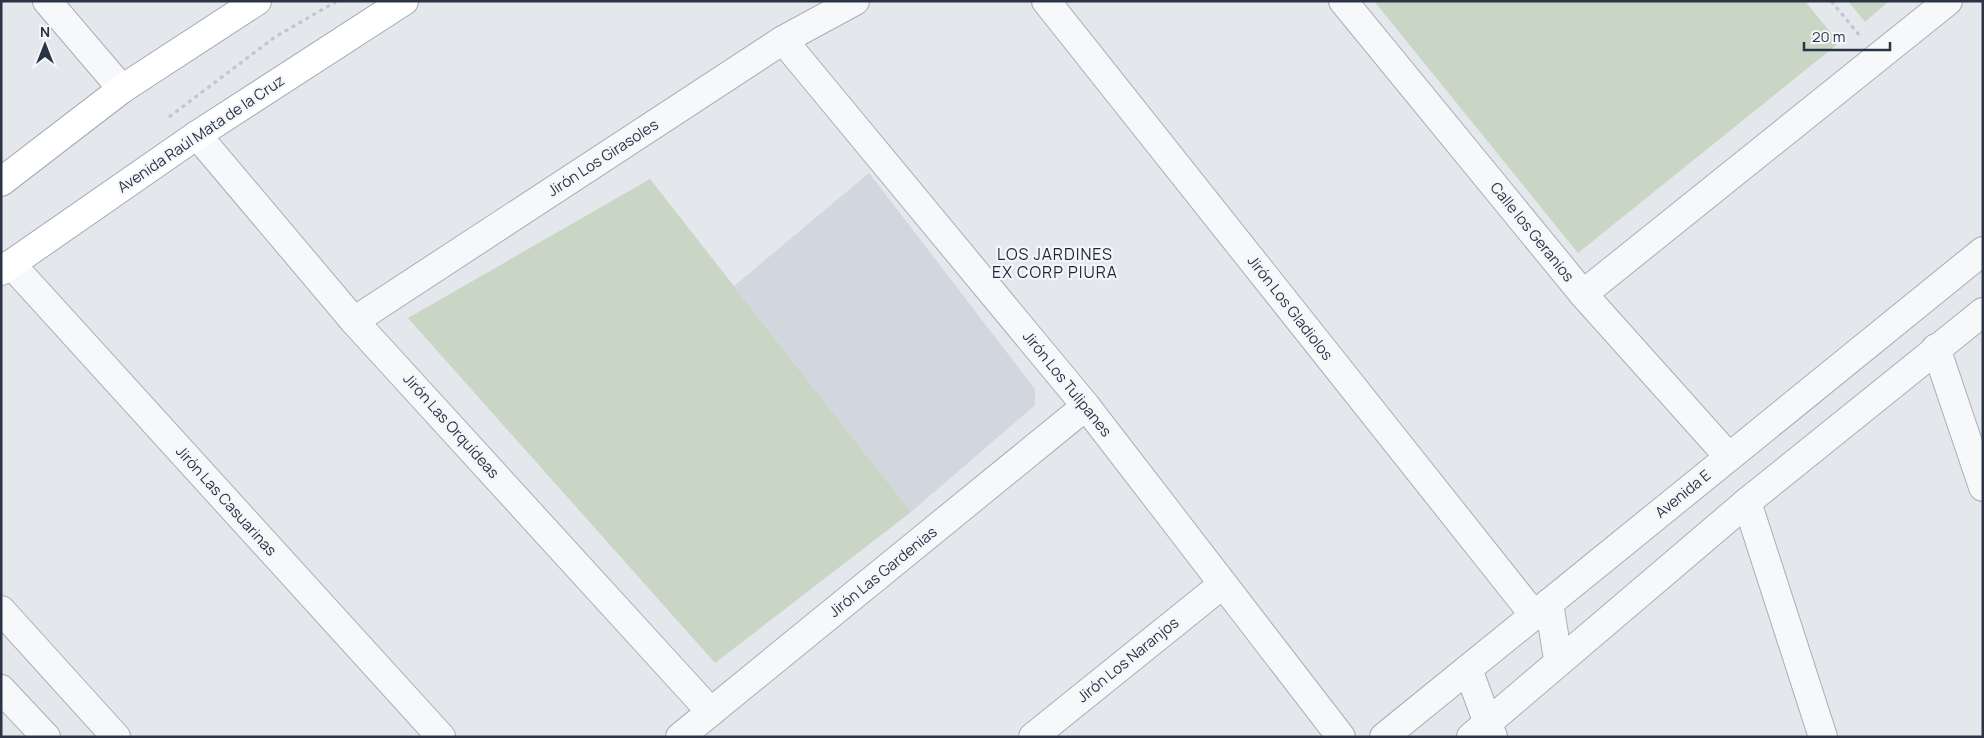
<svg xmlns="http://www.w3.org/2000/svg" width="1984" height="738" font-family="Manrope,sans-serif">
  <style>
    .built { fill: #d2d6de }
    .green { fill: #c9d6c5 }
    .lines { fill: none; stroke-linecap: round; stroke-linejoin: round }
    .minor-casing { stroke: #a9aeb7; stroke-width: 30 }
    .major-casing { stroke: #a3abb8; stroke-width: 30 }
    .path { stroke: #c2c5cb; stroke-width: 3; stroke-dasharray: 4 4; stroke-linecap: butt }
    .minor { stroke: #f7f8fa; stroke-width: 28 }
    .major { stroke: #fff; stroke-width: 28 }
    .labels { text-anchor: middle; stroke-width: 4.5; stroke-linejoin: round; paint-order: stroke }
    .street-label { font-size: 15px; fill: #2b3445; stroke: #f4f6f9 }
    .neighbourhood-label { font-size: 16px; letter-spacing: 1px; fill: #1d2536; stroke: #f4f6f9 }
  </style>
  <rect width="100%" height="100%" fill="#e4e7ec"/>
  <!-- built -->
  <polygon class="built" points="869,173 1035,389 1035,405 911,512 734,286"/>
  <!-- green -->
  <g class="green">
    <polygon points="1374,1 1805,1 1839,43 1578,253"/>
    <polygon points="1848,1 1889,1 1865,22"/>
    <polygon points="650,179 911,512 715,663 408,318"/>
  </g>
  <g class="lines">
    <!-- minor casing -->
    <g class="minor-casing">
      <g id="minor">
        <polyline points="47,1 122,89"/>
        <polyline points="1046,1 1534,615"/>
        <polyline points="1343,1 1583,294 1729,457"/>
        <polyline points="783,40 1086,406 1341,737"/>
        <polyline points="197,135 354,321 711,712"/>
        <polyline points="11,264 441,737"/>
        <polyline points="1583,294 1948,1"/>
        <polyline points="354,321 783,40 855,1"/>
        <polyline points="1936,348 1983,487"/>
        <polyline points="1747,502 1823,737"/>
        <polyline points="1549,603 1557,653 1568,654"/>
        <polyline points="1,610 116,737"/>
        <polyline points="1468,669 1493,737"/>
        <polyline points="1,689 46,737"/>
        <polyline points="680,737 1086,406"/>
        <polyline points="1033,737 1223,584"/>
        <polyline points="1384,737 1983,251"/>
        <polyline points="1471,737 1747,502 1983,312"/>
      </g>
    </g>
    <!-- major casing -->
    <g class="major-casing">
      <g id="major">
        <polyline points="1,182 122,89 257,1"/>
        <polyline points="1,271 197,135 404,1"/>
      </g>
    </g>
    <!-- path -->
    <g class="path">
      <polyline points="1831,1 1860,36"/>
      <polyline points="169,117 275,37 337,1"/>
    </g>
    <!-- minor -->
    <use href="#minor" class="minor"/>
    <!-- major -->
    <use href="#major" class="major"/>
  </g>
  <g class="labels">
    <!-- street labels -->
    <g class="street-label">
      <text transform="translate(201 134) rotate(-34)" y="5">Avenida Raúl Mata de la Cruz</text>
      <text transform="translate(603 158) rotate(-33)" y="5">Jirón Los Girasoles</text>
      <text transform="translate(1532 232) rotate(51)" y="5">Calle los Geranios</text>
      <text transform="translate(1290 308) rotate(52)" y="5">Jirón Los Gladiolos</text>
      <text transform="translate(1067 384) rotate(51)" y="5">Jirón Los Tulipanes</text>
      <text transform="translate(451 426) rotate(48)" y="5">Jirón Las Orquídeas</text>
      <text transform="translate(1683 494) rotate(-39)" y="5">Avenida E</text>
      <text transform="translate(226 501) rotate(48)" y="5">Jirón Las Casuarinas</text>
      <text transform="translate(883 572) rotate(-39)" y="5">Jirón Las Gardenias</text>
      <text transform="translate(1128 660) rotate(-39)" y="5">Jirón Los Naranjos</text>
    </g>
    <!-- neighbourhood labels -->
    <g class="neighbourhood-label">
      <text x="1055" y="260">LOS JARDINES<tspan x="1055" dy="18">EX CORP PIURA</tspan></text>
    </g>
  </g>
  <!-- border -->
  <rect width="1984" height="738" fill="none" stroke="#2b3445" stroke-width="5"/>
  <!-- north arrow -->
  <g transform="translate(45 45)" stroke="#f4f6f9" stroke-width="4" paint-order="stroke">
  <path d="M0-4L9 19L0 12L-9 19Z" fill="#2b3445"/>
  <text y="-8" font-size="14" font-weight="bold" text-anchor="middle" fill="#2b3445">N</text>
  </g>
  <!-- scale -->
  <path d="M1804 42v8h86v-8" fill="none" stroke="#2b3445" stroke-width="2.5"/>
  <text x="1812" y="42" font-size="15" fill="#2b3445" stroke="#f4f6f9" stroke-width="4" paint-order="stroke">20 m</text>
</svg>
